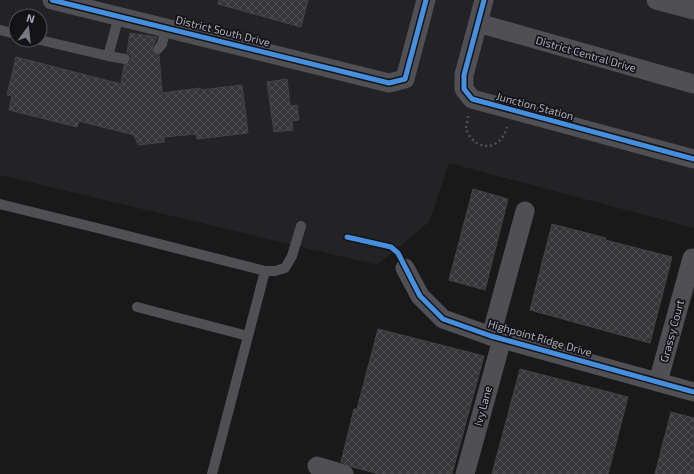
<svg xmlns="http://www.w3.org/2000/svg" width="694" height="474" font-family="'Exo 2',sans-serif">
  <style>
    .built { fill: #232326; fill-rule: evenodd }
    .building { fill: url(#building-cross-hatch); stroke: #424346 }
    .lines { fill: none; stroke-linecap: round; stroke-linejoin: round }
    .path { stroke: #505055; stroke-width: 2.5; stroke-dasharray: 2 3; stroke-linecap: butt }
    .service { stroke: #4f4f54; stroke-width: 10 }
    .minor { stroke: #4f4f54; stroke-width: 19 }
    .cycleway-casing { stroke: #141316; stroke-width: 8 }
    .cycleway { stroke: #468fdf; stroke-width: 5 }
    .labels { text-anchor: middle; stroke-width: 3.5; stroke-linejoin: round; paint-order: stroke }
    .street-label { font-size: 11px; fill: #aaadbb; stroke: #141316 }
  </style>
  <defs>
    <pattern id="building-cross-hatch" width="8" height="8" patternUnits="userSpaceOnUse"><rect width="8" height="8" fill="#363638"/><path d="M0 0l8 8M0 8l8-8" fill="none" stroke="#505053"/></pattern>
  </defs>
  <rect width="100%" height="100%" fill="#19191a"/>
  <!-- built -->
  <path class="built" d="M0,0H694V228L449,163L429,222L377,265L0,175ZM16,16H40V40H16Z"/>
  <!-- building -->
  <g class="building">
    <polygon points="219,0 308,0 301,27 218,4"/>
    <polygon points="130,33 157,37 152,48 154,54 159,55 162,93 200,88 201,90 242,85 248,133 197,139 196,134 164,137 164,142 138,145 134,135 79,121 77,127 9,110 12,96 7,95 16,57 121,84 124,65 130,63 131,60 131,56 127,53"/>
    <polygon points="287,79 290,106 297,105 299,120 292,121 293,130 274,132 267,82"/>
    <polygon points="473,189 508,199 485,290 449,280"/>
    <polygon points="552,224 606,238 605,240 672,257 650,343 530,310"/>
    <polygon points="378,329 484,356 452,474 380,474 352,467 341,462 354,409 357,409"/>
    <polygon points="520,369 628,397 608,474 492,474"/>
    <polygon points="671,412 694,418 694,474 655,474"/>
  </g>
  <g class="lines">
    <!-- path -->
    <path class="path" d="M468,116C468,120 466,125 466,129C467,132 470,137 472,139C487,154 503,143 507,127"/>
    <!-- service -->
    <g class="service">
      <polyline points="0,30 16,34"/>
      <polyline points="40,40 108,56 119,16"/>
      <polyline points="158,49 162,44 166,28"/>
      <polyline points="108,56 125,59"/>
      <polyline points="0,204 101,229 265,271 212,474"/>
      <polyline points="265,271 275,271 285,268 292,256 301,226"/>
      <polyline points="137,307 248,336"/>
    </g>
    <!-- minor -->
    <g class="minor">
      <polyline points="52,0 389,83 405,79 426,0"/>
      <polyline points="484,0 464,75 464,89 472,99 694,159"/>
      <polyline points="656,0 694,10"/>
      <polyline points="478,23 694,84"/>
      <polyline points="405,268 420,296 443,319 491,336 694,392"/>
      <polyline points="491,336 525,211"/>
      <polyline points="658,382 692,258"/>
      <polyline points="317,466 344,474"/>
      <polyline points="465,474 502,339"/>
    </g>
    <!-- cycleway casing -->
    <g class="cycleway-casing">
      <g id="cycleway">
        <polyline points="52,0 389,83 405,79 426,0"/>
        <polyline points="484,0 464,75 464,89 472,99 694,159"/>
        <polyline points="347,237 391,247 398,253 420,296 443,319 491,336 694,392"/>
      </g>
    </g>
    <!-- cycleway -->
    <use href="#cycleway" class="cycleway"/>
  </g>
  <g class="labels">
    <!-- street labels -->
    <g class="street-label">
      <text transform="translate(223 31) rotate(14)" y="4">District South Drive</text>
      <text transform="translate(586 54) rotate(16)" y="4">District Central Drive</text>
      <text transform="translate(535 106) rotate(15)" y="4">Junction Station</text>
      <text transform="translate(672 331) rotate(-75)" y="4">Grassy Court</text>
      <text transform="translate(540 338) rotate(16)" y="4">Highpoint Ridge Drive</text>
      <text transform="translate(483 406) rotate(-75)" y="4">Ivy Lane</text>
    </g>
  </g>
  <!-- north arrow -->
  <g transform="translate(28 28) rotate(15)"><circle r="19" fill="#141316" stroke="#505158"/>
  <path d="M0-3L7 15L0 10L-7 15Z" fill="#777983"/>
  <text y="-6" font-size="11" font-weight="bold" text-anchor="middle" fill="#aaadbb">N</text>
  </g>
</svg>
